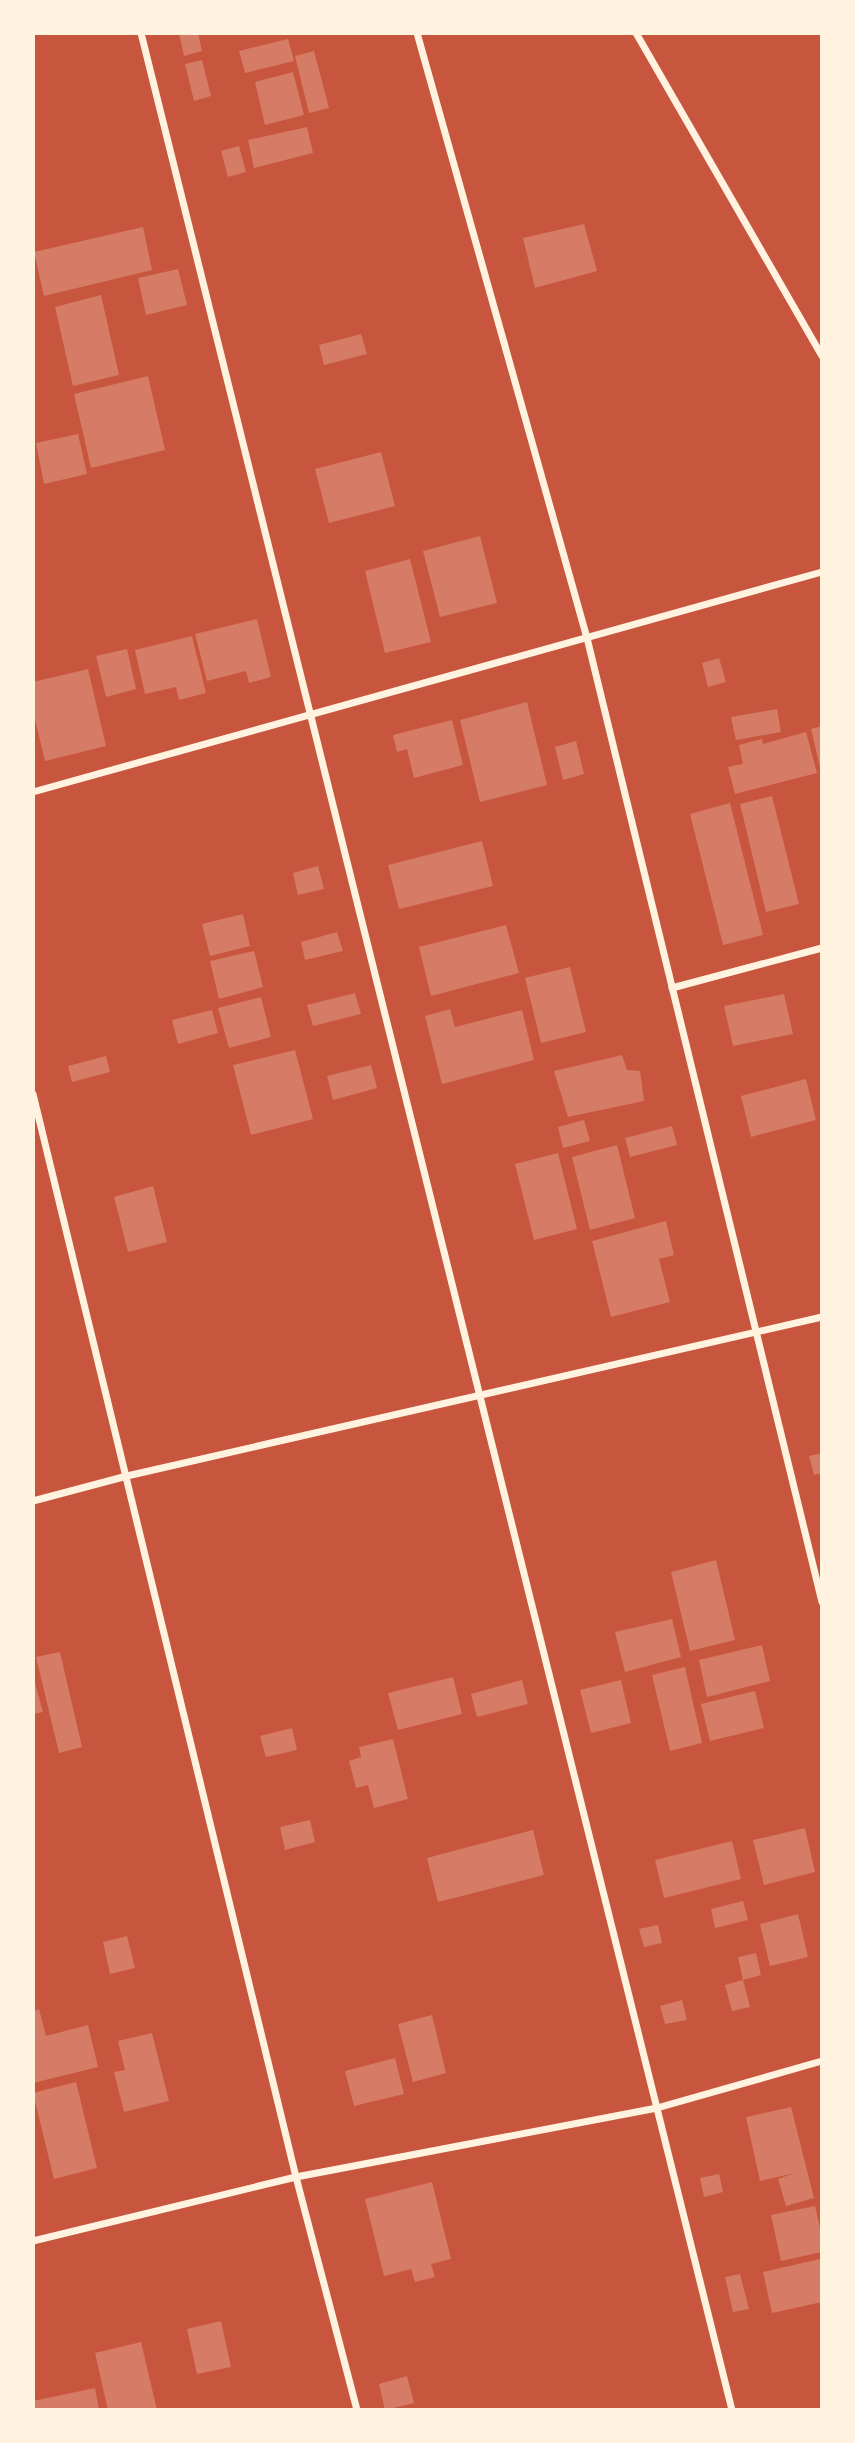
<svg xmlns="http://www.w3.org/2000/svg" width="855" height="2443" font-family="Karla,sans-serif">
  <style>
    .building { fill: #d67c66 }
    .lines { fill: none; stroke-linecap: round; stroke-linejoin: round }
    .minor { stroke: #fff3e0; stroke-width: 7 }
  </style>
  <rect width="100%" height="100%" fill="#c8553d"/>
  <!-- building -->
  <g class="building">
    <polygon points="179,33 198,33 202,51 184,56"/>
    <polygon points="288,39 294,61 245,73 239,51"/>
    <polygon points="314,51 329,108 309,113 295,56"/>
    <polygon points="202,60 211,96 194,101 185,64"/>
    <polygon points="293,72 304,115 265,125 255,82"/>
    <polygon points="307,127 313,153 254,168 248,140"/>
    <polygon points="239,146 246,172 228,177 221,151"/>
    <polygon points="584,224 597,271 535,288 523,238"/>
    <polygon points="143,227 152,270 44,296 34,252"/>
    <polygon points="178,269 187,305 146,315 138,278"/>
    <polygon points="101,295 119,375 73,386 55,307"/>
    <polygon points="361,334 367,354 324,365 319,345"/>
    <polygon points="148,376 165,450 91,468 74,394"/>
    <polygon points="78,434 87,474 44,484 36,443"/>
    <polygon points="381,452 395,506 329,523 315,469"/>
    <polygon points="480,536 497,603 440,617 423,551"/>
    <polygon points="410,559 431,642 385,653 365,571"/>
    <polygon points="257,619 271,677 249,683 246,671 207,681 195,634"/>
    <polygon points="192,636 206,693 179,700 176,687 145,694 135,650"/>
    <polygon points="127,649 136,689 106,697 96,656"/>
    <polygon points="719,658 726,682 708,687 702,663"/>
    <polygon points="88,669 106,746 45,761 33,711 33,682"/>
    <polygon points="527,702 547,785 480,802 460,720"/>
    <polygon points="777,709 781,732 736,740 731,717"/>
    <polygon points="452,720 463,765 414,778 407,749 397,752 393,735"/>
    <polygon points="822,726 822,771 821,771 811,729"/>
    <polygon points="806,732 817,773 735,794 728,767 743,764 739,745 762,739 763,744"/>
    <polygon points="576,741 584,774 563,780 555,747"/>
    <polygon points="772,796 799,904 766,912 740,804"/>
    <polygon points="730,803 763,935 723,945 690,814"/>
    <polygon points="482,841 493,886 399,909 388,865"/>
    <polygon points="318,866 324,889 298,895 293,873"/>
    <polygon points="243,914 250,946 210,956 202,924"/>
    <polygon points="506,925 519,973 431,996 419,947"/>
    <polygon points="337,932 343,951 305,960 301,942"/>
    <polygon points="254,951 263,987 219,999 210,961"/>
    <polygon points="570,967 586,1032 541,1043 525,978"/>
    <polygon points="355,993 361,1014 313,1026 307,1005"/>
    <polygon points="784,994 793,1034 733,1046 724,1006"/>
    <polygon points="261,997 271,1037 229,1048 218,1008"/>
    <polygon points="450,1009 455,1027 522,1010 534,1060 442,1084 425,1016"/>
    <polygon points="212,1010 218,1033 178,1044 172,1020"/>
    <polygon points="295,1050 313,1119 251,1135 233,1065"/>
    <polygon points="622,1055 627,1070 640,1071 644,1101 568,1117 554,1071"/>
    <polygon points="106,1056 110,1072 72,1082 68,1066"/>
    <polygon points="371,1065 377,1088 333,1100 327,1076"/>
    <polygon points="806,1079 816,1120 751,1137 741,1096"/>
    <polygon points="584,1120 590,1141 563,1148 558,1127"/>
    <polygon points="672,1126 677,1145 630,1157 625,1138"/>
    <polygon points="617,1145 635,1218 590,1230 572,1157"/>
    <polygon points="558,1153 577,1229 534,1240 515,1164"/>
    <polygon points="153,1186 167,1242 128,1252 114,1197"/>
    <polygon points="666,1221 674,1255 659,1259 670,1302 611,1317 592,1241"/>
    <polygon points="822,1453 822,1473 814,1475 809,1456"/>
    <polygon points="716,1560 735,1640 690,1651 671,1572"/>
    <polygon points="672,1619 681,1657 625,1672 615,1632"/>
    <polygon points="762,1645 770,1681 707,1697 699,1660"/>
    <polygon points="60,1652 82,1747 59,1753 36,1657"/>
    <polygon points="685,1667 702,1743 670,1751 652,1675"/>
    <polygon points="33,1676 43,1712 33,1714"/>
    <polygon points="453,1677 462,1714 398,1730 388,1693"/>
    <polygon points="522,1680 528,1704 477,1717 471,1694"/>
    <polygon points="621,1680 631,1723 591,1733 580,1690"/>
    <polygon points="755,1691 764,1728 710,1741 701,1704"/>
    <polygon points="292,1728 297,1750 266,1757 260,1736"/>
    <polygon points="393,1739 408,1799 374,1808 368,1785 356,1788 349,1761 361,1757 359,1747"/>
    <polygon points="310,1820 315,1842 285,1850 280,1827"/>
    <polygon points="805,1828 815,1872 764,1885 753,1840"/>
    <polygon points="533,1830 544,1875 438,1902 427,1858"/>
    <polygon points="732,1841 741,1879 664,1898 655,1860"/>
    <polygon points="743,1901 748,1920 715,1928 711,1909"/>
    <polygon points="798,1914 808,1957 770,1966 760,1924"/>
    <polygon points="658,1925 662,1943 644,1947 639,1929"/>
    <polygon points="127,1936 135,1968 110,1974 103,1942"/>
    <polygon points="756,1953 761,1975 743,1980 738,1957"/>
    <polygon points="743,1980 750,2007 732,2011 725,1985"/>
    <polygon points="682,2000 687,2020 665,2024 660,2006"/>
    <polygon points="39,2009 46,2036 88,2025 98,2067 33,2083 33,2011"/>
    <polygon points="432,2015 446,2073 413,2082 398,2024"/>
    <polygon points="152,2033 169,2101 124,2112 114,2072 125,2070 118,2041"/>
    <polygon points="395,2058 404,2094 354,2106 345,2071"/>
    <polygon points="76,2082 97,2168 54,2179 33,2093"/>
    <polygon points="791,2107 814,2198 786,2206 778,2179 795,2173 760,2181 746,2117"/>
    <polygon points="719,2174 723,2192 704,2197 700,2178"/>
    <polygon points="432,2182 451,2259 431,2264 435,2277 415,2282 411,2269 384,2276 365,2199"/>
    <polygon points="815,2206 822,2237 822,2252 781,2261 771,2215"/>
    <polygon points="820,2259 822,2302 772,2313 763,2272"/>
    <polygon points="740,2274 749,2309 733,2312 725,2277"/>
    <polygon points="221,2321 231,2367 197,2374 187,2329"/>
    <polygon points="141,2342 157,2410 108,2410 95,2353"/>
    <polygon points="407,2376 414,2403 385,2410 379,2384"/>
    <polygon points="95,2388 99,2410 33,2410 33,2401"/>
  </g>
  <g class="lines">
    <!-- minor -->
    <g class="minor">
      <polyline points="141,33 732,2410"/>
      <polyline points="417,33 587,638 822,1602"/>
      <polyline points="636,33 822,356"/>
      <polyline points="33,792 822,572"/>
      <polyline points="672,988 822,948"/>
      <polyline points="33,1094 296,2177 357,2410"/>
      <polyline points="33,1501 127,1476 822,1317"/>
      <polyline points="33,2241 296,2177 657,2108 822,2061"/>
    </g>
  </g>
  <!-- border -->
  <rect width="855" height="2443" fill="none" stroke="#fff3e0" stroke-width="70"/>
</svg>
